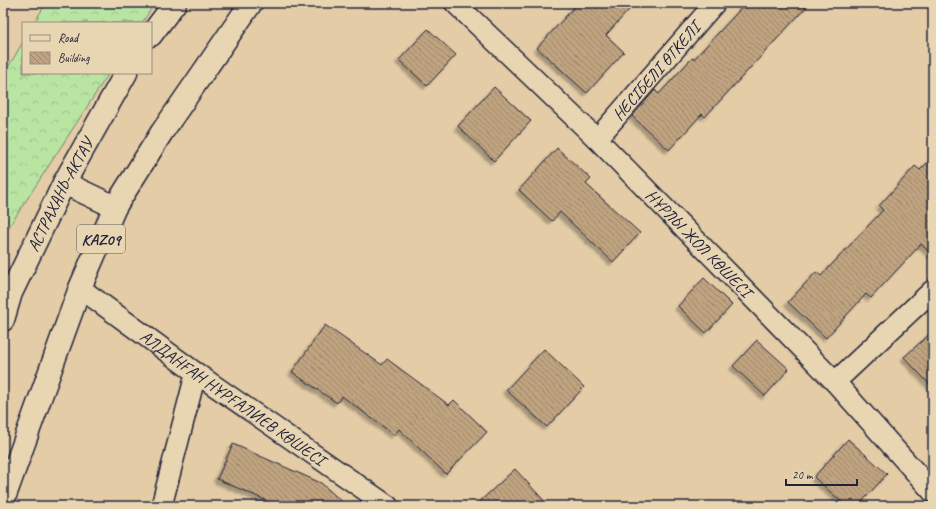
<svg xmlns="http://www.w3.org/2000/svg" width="936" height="509" font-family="Caveat,sans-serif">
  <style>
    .forest { fill: url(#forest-crowns); stroke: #6e836e }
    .building { fill: url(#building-back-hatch); stroke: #22223b; filter: url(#shadow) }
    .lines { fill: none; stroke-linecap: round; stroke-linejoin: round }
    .minor-casing { stroke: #22223b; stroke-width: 23 }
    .trunk-casing { stroke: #22223b; stroke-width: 25 }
    .minor { stroke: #e8d6b3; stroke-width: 20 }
    .trunk { stroke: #e8d6b3; stroke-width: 22 }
    .labels { text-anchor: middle; stroke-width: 4; stroke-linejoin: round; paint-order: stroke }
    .shield { fill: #e8d6b3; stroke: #5d585f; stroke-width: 1 }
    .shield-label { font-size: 16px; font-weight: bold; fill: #22223b }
    .street-label { font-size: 17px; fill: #22223b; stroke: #e8d6b3 }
  </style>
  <defs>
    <pattern id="forest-crowns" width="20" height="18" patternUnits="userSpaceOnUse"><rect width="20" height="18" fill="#b9e4a1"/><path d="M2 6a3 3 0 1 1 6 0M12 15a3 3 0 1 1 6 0" fill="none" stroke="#9fc38c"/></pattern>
    <pattern id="building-back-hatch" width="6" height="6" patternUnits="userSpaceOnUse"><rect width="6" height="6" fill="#c0a480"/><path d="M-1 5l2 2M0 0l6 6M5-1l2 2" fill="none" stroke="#9c856a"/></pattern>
    <filter id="shadow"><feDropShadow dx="-3.5" dy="3.5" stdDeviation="1" flood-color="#0004"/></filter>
  </defs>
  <rect width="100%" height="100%" fill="#e3cca6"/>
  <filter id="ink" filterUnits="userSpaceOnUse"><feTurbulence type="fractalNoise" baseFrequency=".025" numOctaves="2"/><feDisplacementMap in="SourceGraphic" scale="8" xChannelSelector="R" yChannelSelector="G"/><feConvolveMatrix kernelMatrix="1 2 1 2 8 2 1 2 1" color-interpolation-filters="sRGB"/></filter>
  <g filter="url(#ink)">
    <!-- forest -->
    <g class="forest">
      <polygon points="46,3 155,3 142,23 34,23"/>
      <polygon points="23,42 23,73 109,73 3,236 3,76"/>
    </g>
    <!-- building -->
    <g class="building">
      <polygon points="578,3 635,3 606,35 624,52 587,93 537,48"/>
      <polygon points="746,3 810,3 705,117 702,114 669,150 632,116 655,90 659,94 692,58 694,59"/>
      <polygon points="428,29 456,55 427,86 399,60"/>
      <polygon points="494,87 531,121 494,161 458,126"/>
      <polygon points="557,148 591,179 586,184 640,233 613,262 560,212 552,221 519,190"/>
      <polygon points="933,157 933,256 921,244 871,298 866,294 826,338 788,302 816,272 821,276 883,210 879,206 915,166 920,170"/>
      <polygon points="704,278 732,305 706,333 678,306"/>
      <polygon points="325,325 382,365 387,359 449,405 454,400 487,432 446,474 399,429 394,435 342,396 337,403 292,372"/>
      <polygon points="933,331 933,388 904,357"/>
      <polygon points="757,340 789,369 765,396 733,366"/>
      <polygon points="544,349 584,387 547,427 506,390"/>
      <polygon points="848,439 887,474 858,506 846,506 814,477"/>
      <polygon points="233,444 321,483 347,506 279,506 217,479"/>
      <polygon points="515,469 549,506 475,506"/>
    </g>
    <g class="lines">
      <!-- minor casing -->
      <g class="minor-casing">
        <g id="minor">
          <path id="s1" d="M455,3L597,139L835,382L933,492"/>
          <path id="s2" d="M597,139L715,3"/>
          <path id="s3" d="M80,288L196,373L388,506"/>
          <polyline points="835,382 933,290"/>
          <polyline points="162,506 164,496 196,373"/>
        </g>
      </g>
      <!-- trunk casing -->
      <g class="trunk-casing">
        <g id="trunk">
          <polyline points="151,35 175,3"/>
          <polyline points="64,183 115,207"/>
          <path id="s4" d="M3,320L11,293L64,183L126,73"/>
          <polyline points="3,501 80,288 115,207 162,132 251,3"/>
        </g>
      </g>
      <!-- minor -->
      <use href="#minor" class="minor"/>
      <!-- trunk -->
      <use href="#trunk" class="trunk"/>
    </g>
  </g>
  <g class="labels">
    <!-- shield labels -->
    <rect class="shield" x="77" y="225" width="48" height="28" rx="3"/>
    <g class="shield-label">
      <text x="101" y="245">KAZ09</text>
    </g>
    <!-- street labels -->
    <g class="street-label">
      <text dy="6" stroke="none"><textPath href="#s2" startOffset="90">НЕСІБЕЛІ ӨТКЕЛІ</textPath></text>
      <text dy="6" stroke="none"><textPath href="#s4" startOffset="138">АСТРАХАНЬ-АКТАУ</textPath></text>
      <text dy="6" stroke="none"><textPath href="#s1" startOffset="342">НҰРЛЫ ЖОЛ КӨШЕСІ</textPath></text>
      <text dy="6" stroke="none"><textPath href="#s3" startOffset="188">АЛДАНҒАН НҰРҒАЛИЕВ КӨШЕСІ</textPath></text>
    </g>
  </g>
  <!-- margin -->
  <rect width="936" height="509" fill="none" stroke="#e8d6b3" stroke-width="16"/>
  <rect x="8" y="8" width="920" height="493" fill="none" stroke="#22223b" stroke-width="1.5" filter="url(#ink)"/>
  <!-- legend -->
  <rect x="22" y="22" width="130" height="52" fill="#e8d6b3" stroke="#998e83"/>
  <rect x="30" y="35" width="20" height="6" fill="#e8d6b3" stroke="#998e83"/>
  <text x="58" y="42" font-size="12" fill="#22223b">Road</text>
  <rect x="30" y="52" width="20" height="12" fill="url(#building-back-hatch)" stroke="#998e83"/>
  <text x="58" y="62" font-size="12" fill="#22223b">Building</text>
  <!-- scale -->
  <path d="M786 479v6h71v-6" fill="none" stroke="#22223b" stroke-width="2"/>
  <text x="792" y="479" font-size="12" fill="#22223b" stroke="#e8d6b3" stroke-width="3" paint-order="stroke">20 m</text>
</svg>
